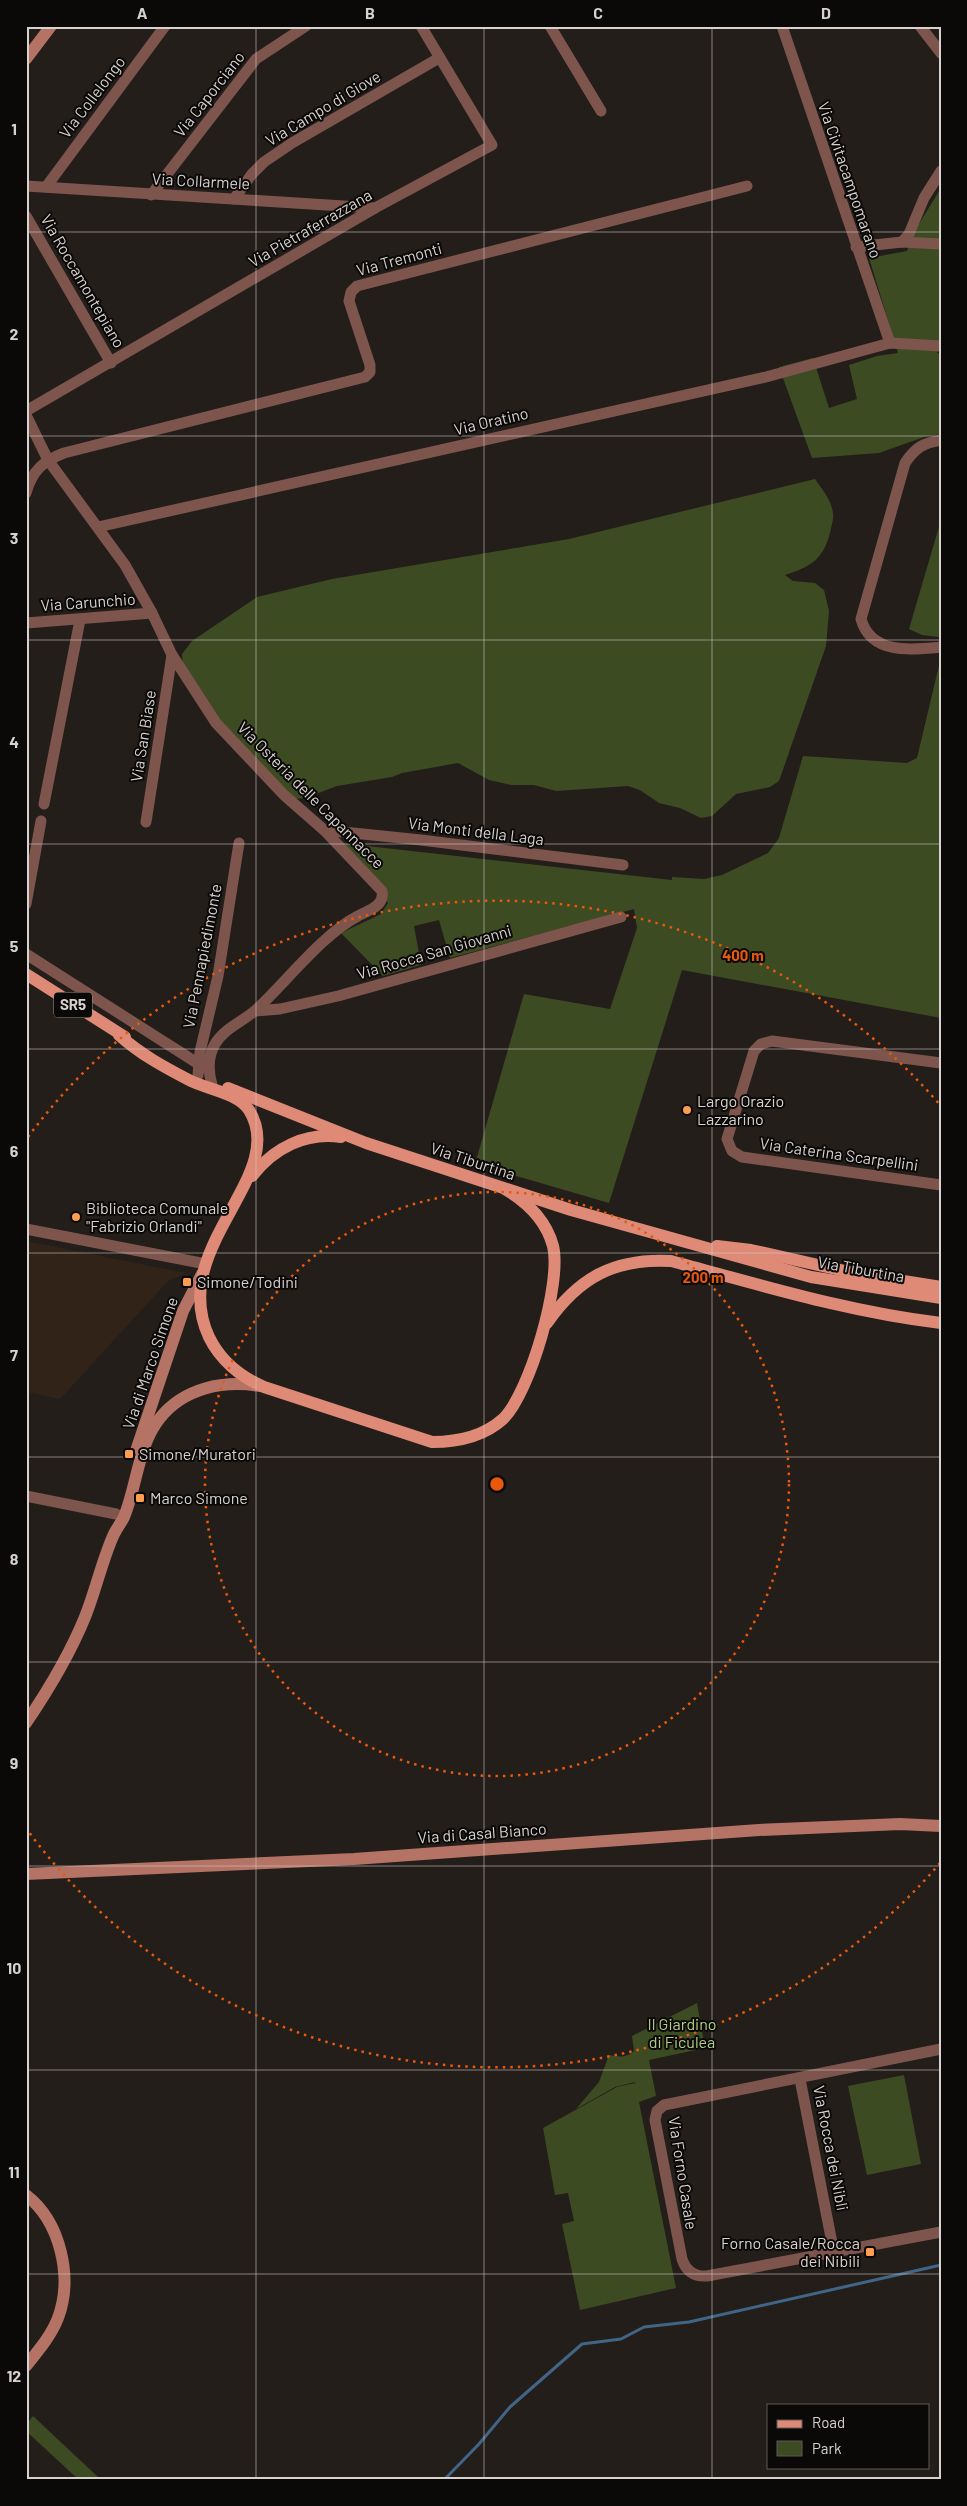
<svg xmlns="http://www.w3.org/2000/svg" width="967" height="2506" font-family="Barlow,sans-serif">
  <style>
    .education { fill: #312317 }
    .green { fill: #3d4b23 }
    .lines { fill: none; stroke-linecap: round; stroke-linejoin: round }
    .stream { stroke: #416586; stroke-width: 3 }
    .street { stroke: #7e554c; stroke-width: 11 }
    .secondary { stroke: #b47364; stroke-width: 12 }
    .primary { stroke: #de8a76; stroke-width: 12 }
    .grid { fill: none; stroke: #d7d2d0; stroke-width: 1; stroke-opacity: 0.55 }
    .ring { fill: none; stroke: #e8590c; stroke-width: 2.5; stroke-dasharray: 2.5 5 }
    .poi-dot { fill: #fb9e51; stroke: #0b0907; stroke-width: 2 }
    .labels { text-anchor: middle; stroke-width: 4; stroke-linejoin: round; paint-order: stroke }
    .shield { fill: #0b0907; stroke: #9a9694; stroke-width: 1 }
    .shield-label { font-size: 15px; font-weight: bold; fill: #d7d2d0 }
    .street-label { font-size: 16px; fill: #d7d2d0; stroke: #0b0907 }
    .poi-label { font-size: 16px; fill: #d7d2d0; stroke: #0b0907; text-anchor: start }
    .park-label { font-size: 16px; fill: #b3cd87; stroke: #0b0907 }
    .centre { fill: #e8590c; stroke: #0b0907; stroke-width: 2.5 }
    .ring-label { font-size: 15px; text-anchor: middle; font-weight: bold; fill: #e8590c; stroke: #0b0907; stroke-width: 4; stroke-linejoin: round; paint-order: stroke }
    .neatline { fill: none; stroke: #d7d2d0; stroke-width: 2 }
    .grid-label { font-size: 16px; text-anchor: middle; font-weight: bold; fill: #d7d2d0 }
  </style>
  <rect width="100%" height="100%" fill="#241e1b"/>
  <!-- education -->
  <polygon class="education" points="26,1241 186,1273 168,1281 60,1399 26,1392"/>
  <!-- green -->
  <g class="green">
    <polygon points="941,188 941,344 937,353 941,354 941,434 924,437 879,453 812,458 779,367 813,358 829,408 857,399 849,365 877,356 898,353 869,258 907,251 914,232"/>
    <path d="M815,479C822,489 832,501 833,514C834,519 831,527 830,533C823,560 810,567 785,575L793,581L815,583L824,590L829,611L826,646L779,781L770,787L736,794L712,816L701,818L680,808L659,803L640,790L628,786L556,791L534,785H511L489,780L458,763L402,773L392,777L337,786L305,798L294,799L216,720L183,669L182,654L192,641L257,597L332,579L569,539Z"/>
    <polygon points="941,520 941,637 939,637 922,635 909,629"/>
    <polygon points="941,657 941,1018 682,970 609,1203 475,1164 524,994 610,1009 637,928 634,909 450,958 439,920 414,926 421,965 383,976 341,933 381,914 388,903 340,843 672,880 672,877 704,879 722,875 768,853 779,838 803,756 907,763 917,758"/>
    <path d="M697,2003L705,2048L649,2060L656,2096L639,2102L676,2288L580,2310L562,2224L574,2221L568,2193L555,2195L543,2128L617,2087L635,2083L636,2087L635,2082L615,2087L576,2109L599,2082L609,2055C618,2057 627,2058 634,2051L632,2036Z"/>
    <polygon points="904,2075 921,2164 867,2175 848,2086"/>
    <polygon points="33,2416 99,2478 101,2480 79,2480 26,2431 26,2425"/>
  </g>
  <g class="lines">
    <!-- stream -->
    <polyline class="stream" points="444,2480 479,2444 510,2407 582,2344 621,2339 644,2327 689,2322 941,2265"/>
    <!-- street -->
    <g class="street">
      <polyline points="550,26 601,111"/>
      <polyline points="782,26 890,343"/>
      <polyline points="920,26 941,53"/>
      <polyline points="26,186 375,208"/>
      <polyline points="46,187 165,26"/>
      <polyline points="151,195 256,59 306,26"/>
      <polyline points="234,199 252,174 264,162 292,143 439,58"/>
      <polyline points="26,216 111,363"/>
      <polyline points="902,242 909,234 924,198 941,171"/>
      <polyline points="856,247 902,242 941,244"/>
      <polyline points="26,411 375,208 492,145 421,26"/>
      <path d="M26,415L48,460L125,565L152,613L172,655L216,723L284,795L324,830L382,891C385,906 369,910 358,916C324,933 286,982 257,1009C244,1021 224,1028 215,1044C208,1056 208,1071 212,1085"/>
      <path d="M941,440C923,443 915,448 905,463L861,619C871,655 912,650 941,647"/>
      <path d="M26,493C32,471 43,461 64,453L365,377L370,372V365L349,301L351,292L357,286L747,186"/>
      <polyline points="98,527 766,377 890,343 941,346"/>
      <polyline points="26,623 152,613"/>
      <polyline points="44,804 80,620"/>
      <polyline points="146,822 172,655"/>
      <polyline points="324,830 421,840 623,865"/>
      <polyline points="26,904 41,821"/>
      <polyline points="26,954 205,1068"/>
      <polyline points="255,1011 280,1009 338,996 621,917"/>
      <polyline points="941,1063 772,1041 761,1044 754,1051 727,1139 732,1151 742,1157 941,1185"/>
      <polyline points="198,1075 200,1052 218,976 239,843"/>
      <polyline points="26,1229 206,1264"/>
      <polyline points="26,1496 116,1514"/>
      <path d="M941,2049L664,2105L657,2111L655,2120L682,2259C686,2271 694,2277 707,2276L941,2232"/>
      <polyline points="800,2079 834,2253"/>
    </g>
    <!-- secondary -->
    <g class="secondary">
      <polyline points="26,59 51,26"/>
      <polyline points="137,1448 183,1311 202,1274"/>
      <path d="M26,1723C49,1689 70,1654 85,1617C96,1590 102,1560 114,1534C117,1528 121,1523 124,1517C137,1486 138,1445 160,1418C184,1388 223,1380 260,1386"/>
      <polyline points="26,1874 354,1859 759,1830 900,1824 941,1826"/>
      <path d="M26,2195C61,2222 73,2278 58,2318C51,2336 38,2351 26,2366"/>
    </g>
    <!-- primary -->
    <g class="primary">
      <polyline points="26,974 125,1037"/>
      <path d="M119,1035C140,1054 164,1067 189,1080C206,1089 238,1093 249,1110C290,1176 167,1247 209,1337C220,1360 241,1377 264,1387L432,1442C458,1442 483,1437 503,1419C530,1393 562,1282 553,1246C546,1220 527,1202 505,1189"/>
      <polyline points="228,1088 366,1143 571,1210 811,1277 941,1298"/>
      <path d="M252,1176C274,1148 305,1132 341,1137"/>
      <polyline points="717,1246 751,1250 854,1273 941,1287"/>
      <path d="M547,1323C579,1277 615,1258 671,1261C761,1285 848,1312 941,1323"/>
    </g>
  </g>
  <!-- grid -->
  <path class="grid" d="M256,26V2480M484,26V2480M712,26V2480M26,232H941M26,436H941M26,640H941M26,844H941M26,1049H941M26,1253H941M26,1457H941M26,1662H941M26,1866H941M26,2070H941M26,2274H941"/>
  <!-- distance rings -->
  <g class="ring">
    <circle cx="497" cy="1484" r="292"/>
    <path d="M940 1863A583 583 0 0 1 28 1831M28 1137A583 583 0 0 1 940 1105"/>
  </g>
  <!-- markers -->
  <g class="poi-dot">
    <circle cx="687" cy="1110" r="5"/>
    <circle cx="76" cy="1217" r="5"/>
    <rect x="182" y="1277" width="10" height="10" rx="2.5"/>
    <rect x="124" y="1449" width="10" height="10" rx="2.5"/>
    <rect x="135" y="1493" width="10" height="10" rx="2.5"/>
    <rect x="865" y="2247" width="10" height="10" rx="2.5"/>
  </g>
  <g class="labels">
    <!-- shield labels -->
    <rect class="shield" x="54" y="992.5" width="38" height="25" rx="4"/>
    <g class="shield-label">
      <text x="73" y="1010">SR5</text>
    </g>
    <!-- street labels -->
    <g class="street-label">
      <text transform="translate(209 94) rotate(-52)" y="6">Via Caporciano</text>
      <text transform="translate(92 97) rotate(-53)" y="6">Via Collelongo</text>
      <text transform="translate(323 108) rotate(-31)" y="6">Via Campo di Giove</text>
      <text transform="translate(850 180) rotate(71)" y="6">Via Civitacampomarano</text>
      <text transform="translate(201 181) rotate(3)" y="6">Via Collarmele</text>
      <text transform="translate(310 228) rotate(-30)" y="6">Via Pietraferrazzana</text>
      <text transform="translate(399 259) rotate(-15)" y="6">Via Tremonti</text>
      <text transform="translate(83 281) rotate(60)" y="6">Via Roccamontepiano</text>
      <text transform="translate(491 421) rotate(-13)" y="6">Via Oratino</text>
      <text transform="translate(88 602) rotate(-4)" y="6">Via Carunchio</text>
      <text transform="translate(143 736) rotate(-81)" y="6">Via San Biase</text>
      <text transform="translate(311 795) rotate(45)" y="6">Via Osteria delle Capannacce</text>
      <text transform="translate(476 831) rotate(7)" y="6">Via Monti della Laga</text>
      <text transform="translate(434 952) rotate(-16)" y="6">Via Rocca San Giovanni</text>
      <text transform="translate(202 956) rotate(-79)" y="6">Via Pennapiedimonte</text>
      <text transform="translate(839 1154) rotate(8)" y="6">Via Caterina Scarpellini</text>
      <text transform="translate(473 1161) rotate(18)" y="6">Via Tiburtina</text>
      <text transform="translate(861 1269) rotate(10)" y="6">Via Tiburtina</text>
      <text transform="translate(150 1363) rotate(-71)" y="6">Via di Marco Simone</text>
      <text transform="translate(482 1833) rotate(-4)" y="6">Via di Casal Bianco</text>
      <text transform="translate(831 2148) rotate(79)" y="6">Via Rocca dei Nibli</text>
      <text transform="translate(683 2173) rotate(81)" y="6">Via Forno Casale</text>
    </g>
    <!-- poi labels -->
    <g class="poi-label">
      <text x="697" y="1107">Largo Orazio<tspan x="697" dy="18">Lazzarino</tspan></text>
      <text x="86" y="1214">Biblioteca Comunale<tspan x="86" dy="18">"Fabrizio Orlandi"</tspan></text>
      <text x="197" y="1288">Simone/Todini</text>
      <text x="139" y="1460">Simone/Muratori</text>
      <text x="150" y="1504">Marco Simone</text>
      <text x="860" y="2249" text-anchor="end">Forno Casale/Rocca<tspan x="860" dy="18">dei Nibili</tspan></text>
    </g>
    <!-- park labels -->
    <g class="park-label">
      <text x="682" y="2030">Il Giardino<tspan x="682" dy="18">di Ficulea</tspan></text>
    </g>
  </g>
  <circle cx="497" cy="1484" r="8" class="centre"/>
  <g class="ring-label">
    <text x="743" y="961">400 m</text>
    <text x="703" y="1283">200 m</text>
  </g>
  <!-- border -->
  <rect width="967" height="2506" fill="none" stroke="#0b0907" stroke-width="55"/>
  <!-- legend -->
  <rect x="767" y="2404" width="162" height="65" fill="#0b0907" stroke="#5d5957"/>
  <rect x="777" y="2420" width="25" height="8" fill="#de8a76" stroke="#5d5957"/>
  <text x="812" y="2428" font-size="15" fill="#d7d2d0">Road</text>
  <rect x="777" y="2441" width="25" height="15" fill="#3d4b23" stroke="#5d5957"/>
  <text x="812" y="2454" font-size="15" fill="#d7d2d0">Park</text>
  <rect x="28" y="28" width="912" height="2450" class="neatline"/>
  <g class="grid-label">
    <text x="142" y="19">A</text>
    <text x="370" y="19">B</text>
    <text x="598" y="19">C</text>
    <text x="826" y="19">D</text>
    <text x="14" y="135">1</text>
    <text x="14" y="340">2</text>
    <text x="14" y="544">3</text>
    <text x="14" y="748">4</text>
    <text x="14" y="952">5</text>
    <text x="14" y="1157">6</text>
    <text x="14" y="1361">7</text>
    <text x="14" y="1565">8</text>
    <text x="14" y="1769">9</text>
    <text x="14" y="1974">10</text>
    <text x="14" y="2178">11</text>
    <text x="14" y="2382">12</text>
  </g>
</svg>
